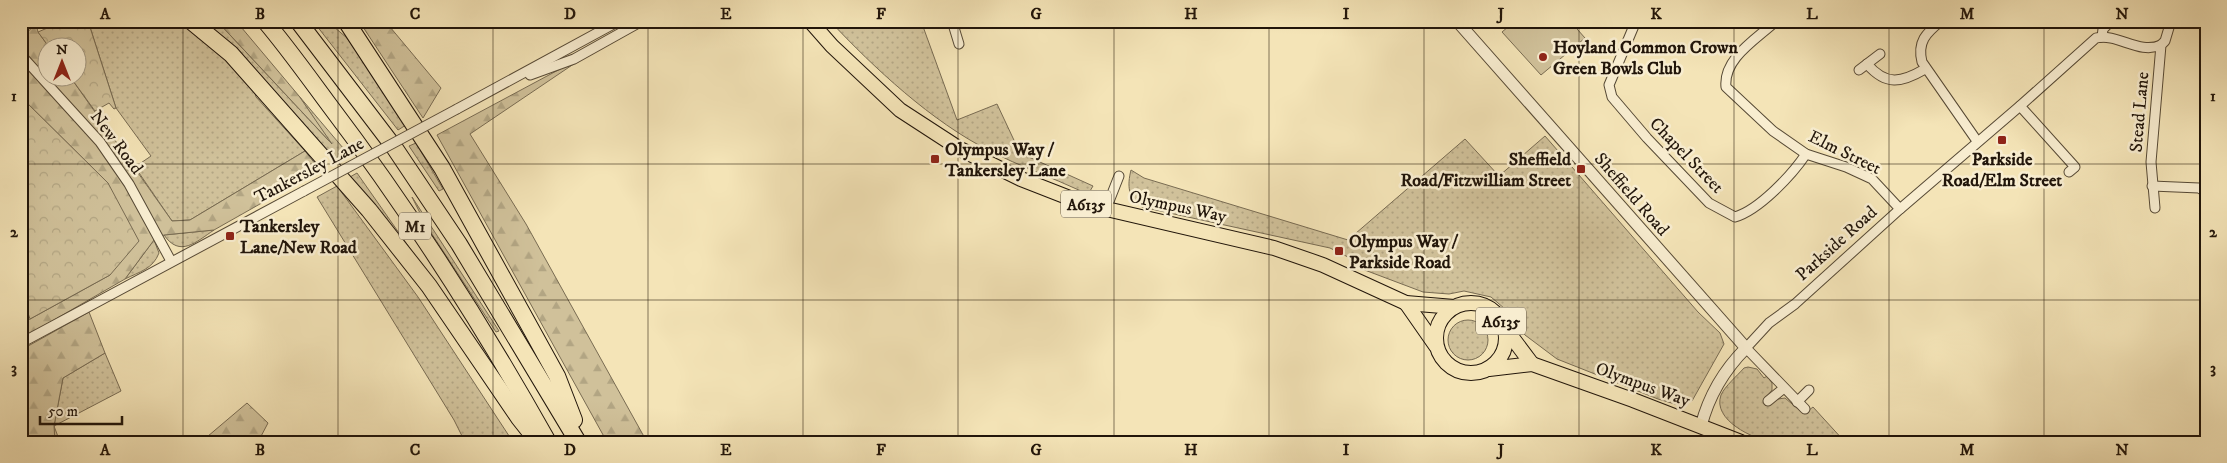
<svg xmlns="http://www.w3.org/2000/svg" width="2227" height="463" font-family="'IM FELL DW Pica',serif">
  <style>
    .grass { fill: url(#grass-dots); stroke: #786b52 }
    .forest { fill: url(#forest-firs); stroke: #786b52 }
    .park { fill: url(#park-crowns); stroke: #786b52 }
    .pitch { fill: #d0c19a; stroke: #786b52 }
    .lines { fill: none; stroke-linecap: round; stroke-linejoin: round }
    .minor-casing { stroke: #564935; stroke-width: 11 }
    .tertiary-casing { stroke: #564935; stroke-width: 13 }
    .primary-casing { stroke: #21150a; stroke-width: 16 }
    .motorway-casing { stroke: #21150a; stroke-width: 18 }
    .minor { stroke: #f8edd0; stroke-width: 9 }
    .tertiary { stroke: #f8edd0; stroke-width: 11 }
    .primary { stroke: #f4e4b7; stroke-width: 14 }
    .motorway { stroke: #f4e4b7; stroke-width: 16 }
    .minor-bridge-casing { stroke: #564935; stroke-width: 11; stroke-linecap: butt }
    .minor-bridge { stroke: #f8edd0; stroke-width: 9 }
    .grid { fill: none; stroke: #21150a; stroke-width: 1; stroke-opacity: 0.55 }
    .poi-dot { fill: #8f2418; stroke: #f8edd0; stroke-width: 2 }
    .labels { text-anchor: middle; stroke-width: 5; stroke-linejoin: round; paint-order: stroke }
    .shield { fill: #f8edd0; stroke: #625645; stroke-width: 1 }
    .shield-label { font-size: 16px; font-weight: bold; fill: #21150a }
    .poi-label { font-size: 18px; font-weight: bold; fill: #21150a; stroke: #f8edd0; text-anchor: start }
    .street-label { font-size: 18px; fill: #21150a; stroke: #f8edd0 }
    .neatline { fill: none; stroke: #21150a; stroke-width: 2 }
    .grid-label { font-size: 16px; text-anchor: middle; font-weight: bold; fill: #21150a }
  </style>
  <defs>
    <pattern id="grass-dots" width="8" height="8" patternUnits="userSpaceOnUse" patternTransform="scale(1.25)"><rect width="8" height="8" fill="#d0c19a"/><path d="M2 2h.1M6 6h.1" fill="none" stroke="#b2a583" stroke-width="1.8" stroke-linecap="round"/></pattern>
    <pattern id="forest-firs" width="22" height="20" patternUnits="userSpaceOnUse" patternTransform="scale(1.25)"><rect width="22" height="20" fill="#d0c19a"/><path d="M5 1l3.5 6h-7zM16 11l3.5 6h-7z" fill="#b2a583"/></pattern>
    <pattern id="park-crowns" width="20" height="18" patternUnits="userSpaceOnUse" patternTransform="scale(1.25)"><rect width="20" height="18" fill="#d0c19a"/><path d="M2 6a3 3 0 1 1 6 0M12 15a3 3 0 1 1 6 0" fill="none" stroke="#b2a583"/></pattern>
  </defs>
  <rect width="100%" height="100%" fill="#f4e4b7"/>
  <filter id="stains"><feTurbulence type="fractalNoise" baseFrequency=".004" numOctaves="4"/><feColorMatrix values="0 0 0 0 .2 0 0 0 0 .09 0 0 0 0 .02 0 0 0 .5 -.17"/></filter>
  <radialGradient id="worn" r=".72"><stop offset=".6" stop-color="#630" stop-opacity="0"/><stop offset="1" stop-color="#630" stop-opacity=".3"/></radialGradient>
  <!-- grass -->
  <g class="grass">
    <polygon points="88,21 176,21 213,45 253,86 256,97 305,151 190,220 172,221 135,167 151,156 116,108"/>
    <polygon points="202,21 217,21 329,141 299,96 349,155 337,161 229,44"/>
    <polygon points="313,21 327,21 347,38 406,125 398,130"/>
    <path d="M830,21H921L957,120L997,104L1020,153L1093,186L1090,191H1081C1051,177 1019,166 990,151C932,122 874,68 830,21Z"/>
    <path d="M1545,136L1698,312L1720,333L1724,344L1692,401L1675,404L1658,399L1557,359L1525,335L1505,309L1491,297L1464,291L1449,294L1423,292L1362,269L1348,257L1330,248L1142,207C1128,198 1127,186 1131,170L1144,178L1348,240L1465,139L1499,176Z"/>
    <polygon points="416,143 443,189 439,191 409,146"/>
    <polygon points="357,173 425,270 350,177"/>
    <polygon points="337,186 418,297 513,442 465,442 454,420 317,197"/>
    <polygon points="412,197 499,331 496,332 426,225"/>
    <path d="M214,230C196,242 180,258 164,235Z"/>
    <path d="M154,240L159,253C153,269 139,272 125,279Z"/>
    <circle cx="1468" cy="340" r="20"/>
    <polygon points="105,353 121,391 54,426 60,442 55,442 54,426 63,378"/>
    <path d="M1748,367L1757,369L1764,378L1767,376L1772,383V390L1764,400L1768,405L1778,399L1785,398L1804,414L1813,407L1845,442C1821,442 1795,445 1772,442C1753,439 1712,420 1721,395C1725,386 1737,376 1744,368Z"/>
  </g>
  <!-- forest -->
  <g class="forest">
    <polygon points="217,21 236,21 299,96 332,144"/>
    <polygon points="359,21 385,21 441,88 423,118"/>
    <polygon points="36,24 38,32 49,47 48,78 71,78 172,221 190,220 305,151 320,170 214,230 164,235 154,240 125,279 21,339 21,324 110,275 108,183 21,97 21,38"/>
    <polygon points="590,53 470,134 526,224 647,442 607,442 437,135"/>
    <polygon points="89,312 105,353 63,378 54,426 55,442 21,442 21,350"/>
    <polygon points="247,403 268,423 258,442 201,442"/>
  </g>
  <!-- park -->
  <g class="park">
    <polygon points="88,21 116,108 114,109 109,103 95,111 71,78 78,78 78,48 49,47 38,32 59,23"/>
    <polygon points="21,97 108,183 139,241 110,275 30,319 21,293"/>
  </g>
  <!-- pitch -->
  <polygon class="pitch" points="1515,21 1570,21 1585,38 1541,75 1502,32"/>
  <g class="lines">
    <!-- minor casing -->
    <g class="minor-casing">
      <g id="minor">
        <polyline points="952,21 959,44"/>
        <path d="M1636,21L1609,85L1612,97L1647,138L1709,203L1735,217C1759,210 1792,175 1806,154"/>
        <path d="M1776,21C1757,39 1723,58 1726,87L1773,131L1806,154L1846,167L1872,179L1900,209"/>
        <path d="M1941,21C1926,33 1917,42 1922,62L1977,141"/>
        <polyline points="2102,37 2103,29 2111,21"/>
        <polyline points="21,55 100,142 129,184 171,261"/>
        <path d="M1867,64C1886,86 1901,83 1925,69"/>
        <polyline points="1859,70 1880,54"/>
        <polyline points="530,75 574,59 642,21"/>
        <polyline points="2020,106 2075,167 2069,172"/>
        <polyline points="457,109 619,21"/>
        <polyline points="2152,186 2199,188 2206,192"/>
        <polyline points="2155,208 2151,162 2161,45 2165,41 2171,21"/>
        <polyline points="1106,209 1119,176"/>
        <polyline points="21,343 304,191"/>
        <polyline points="1768,401 1784,388"/>
        <polyline points="1797,402 1809,390"/>
        <path d="M1805,409L1746,348L1769,323L1795,304L1900,209L2020,106L2096,38C2118,33 2139,55 2161,45"/>
      </g>
    </g>
    <!-- tertiary casing -->
    <g class="tertiary-casing">
      <path id="tertiary" d="M1457,21L1746,348C1723,371 1709,395 1701,426"/>
    </g>
    <!-- primary casing -->
    <g class="primary-casing">
      <g id="primary">
        <polyline points="810,21 832,46 900,110 960,149 1021,179 1085,204 1274,248 1323,265 1406,303 1454,307"/>
        <circle cx="1471" cy="338" r="35"/>
        <polyline points="1406,303 1436,346"/>
        <polyline points="1505,328 1532,364"/>
        <polyline points="1489,369 1532,364 1633,400 1741,442"/>
      </g>
    </g>
    <!-- motorway casing -->
    <g class="motorway-casing">
      <g id="motorway">
        <polyline points="191,21 231,54 369,210 429,286 519,418 538,442"/>
        <path d="M265,21C287,47 307,75 327,102C409,210 482,324 548,442"/>
        <polyline points="298,21 394,147 459,244 578,442"/>
        <polyline points="346,21 442,168 557,376 574,420"/>
      </g>
    </g>
    <!-- minor -->
    <use href="#minor" class="minor"/>
    <!-- tertiary -->
    <use href="#tertiary" class="tertiary"/>
    <!-- primary -->
    <use href="#primary" class="primary"/>
    <!-- motorway -->
    <use href="#motorway" class="motorway"/>
    <!-- minor-bridge casing -->
    <g class="minor-bridge-casing">
      <polyline id="minor-bridge" points="304,191 457,109"/>
    </g>
    <!-- minor-bridge -->
    <use href="#minor-bridge" class="minor-bridge"/>
  </g>
  <!-- grid -->
  <path class="grid" d="M183,21V442M338,21V442M493,21V442M648,21V442M803,21V442M958,21V442M1114,21V442M1269,21V442M1424,21V442M1579,21V442M1734,21V442M1889,21V442M2044,21V442M21,164H2206M21,300H2206"/>
  <!-- markers -->
  <g class="poi-dot">
    <circle cx="1543" cy="57" r="5"/>
    <rect x="1997" y="135" width="10" height="10" rx="2.5"/>
    <rect x="930" y="154" width="10" height="10" rx="2.5"/>
    <rect x="1576" y="164" width="10" height="10" rx="2.5"/>
    <rect x="225" y="231" width="10" height="10" rx="2.5"/>
    <rect x="1334" y="246" width="10" height="10" rx="2.5"/>
  </g>
  <g class="labels">
    <!-- shield labels -->
    <g class="shield">
      <rect x="1061" y="190.5" width="50" height="27" rx="4"/>
      <rect x="399" y="212.5" width="32" height="27" rx="4"/>
      <rect x="1476" y="307.5" width="50" height="27" rx="4"/>
    </g>
    <g class="shield-label">
      <text x="1086" y="210">A6135</text>
      <text x="415" y="232">M1</text>
      <text x="1501" y="327">A6135</text>
    </g>
    <!-- poi labels -->
    <g class="poi-label">
      <text x="1553" y="53">Hoyland Common Crown<tspan x="1553" dy="21">Green Bowls Club</tspan></text>
      <text x="945" y="155">Olympus Way /<tspan x="945" dy="21">Tankersley Lane</tspan></text>
      <text x="1571" y="165" text-anchor="end">Sheffield<tspan x="1571" dy="21">Road/Fitzwilliam Street</tspan></text>
      <text x="2002" y="165" text-anchor="middle">Parkside<tspan x="2002" dy="21">Road/Elm Street</tspan></text>
      <text x="240" y="232">Tankersley<tspan x="240" dy="21">Lane/New Road</tspan></text>
      <text x="1349" y="247">Olympus Way /<tspan x="1349" dy="21">Parkside Road</tspan></text>
    </g>
    <!-- street labels -->
    <g class="street-label">
      <text transform="translate(2139 112) rotate(-85)" y="6">Stead Lane</text>
      <text transform="translate(117 142) rotate(53)" y="6">New Road</text>
      <text transform="translate(1845 152) rotate(26)" y="6">Elm Street</text>
      <text transform="translate(1687 155) rotate(46)" y="6">Chapel Street</text>
      <text transform="translate(309 170) rotate(-28)" y="6">Tankersley Lane</text>
      <text transform="translate(1632 194) rotate(49)" y="6">Sheffield Road</text>
      <text transform="translate(1178 206) rotate(12)" y="6">Olympus Way</text>
      <text transform="translate(1836 243) rotate(-42)" y="6">Parkside Road</text>
      <text transform="translate(1643 384) rotate(20)" y="6">Olympus Way</text>
    </g>
  </g>
  <!-- margin -->
  <rect width="2227" height="463" fill="none" stroke="#f4e4b7" stroke-width="55"/>
  <!-- north arrow -->
  <g transform="translate(62 62)"><circle r="24" fill="#f8edd0" stroke="#a29781"/>
  <path d="M0-4L9 19L0 12L-9 19Z" fill="#8f2418"/>
  <text y="-8" font-size="14" font-weight="bold" text-anchor="middle" fill="#21150a">N</text>
  </g>
  <!-- scale -->
  <path d="M40 416v8h82v-8" fill="none" stroke="#21150a" stroke-width="2.5"/>
  <text x="48" y="416" font-size="15" fill="#21150a" stroke="#f8edd0" stroke-width="4" paint-order="stroke">50 m</text>
  <rect x="28" y="28" width="2172" height="408" class="neatline"/>
  <g class="grid-label">
    <text x="105" y="19">A</text>
    <text x="260" y="19">B</text>
    <text x="415" y="19">C</text>
    <text x="570" y="19">D</text>
    <text x="726" y="19">E</text>
    <text x="881" y="19">F</text>
    <text x="1036" y="19">G</text>
    <text x="1191" y="19">H</text>
    <text x="1346" y="19">I</text>
    <text x="1501" y="19">J</text>
    <text x="1656" y="19">K</text>
    <text x="1812" y="19">L</text>
    <text x="1967" y="19">M</text>
    <text x="2122" y="19">N</text>
    <text x="14" y="101">1</text>
    <text x="2213" y="101">1</text>
    <text x="14" y="237">2</text>
    <text x="2213" y="237">2</text>
    <text x="14" y="373">3</text>
    <text x="2213" y="373">3</text>
    <text x="105" y="455">A</text>
    <text x="260" y="455">B</text>
    <text x="415" y="455">C</text>
    <text x="570" y="455">D</text>
    <text x="726" y="455">E</text>
    <text x="881" y="455">F</text>
    <text x="1036" y="455">G</text>
    <text x="1191" y="455">H</text>
    <text x="1346" y="455">I</text>
    <text x="1501" y="455">J</text>
    <text x="1656" y="455">K</text>
    <text x="1812" y="455">L</text>
    <text x="1967" y="455">M</text>
    <text x="2122" y="455">N</text>
  </g>
  <rect width="100%" height="100%" filter="url(#stains)"/>
  <rect width="100%" height="100%" fill="url(#worn)"/>
</svg>
